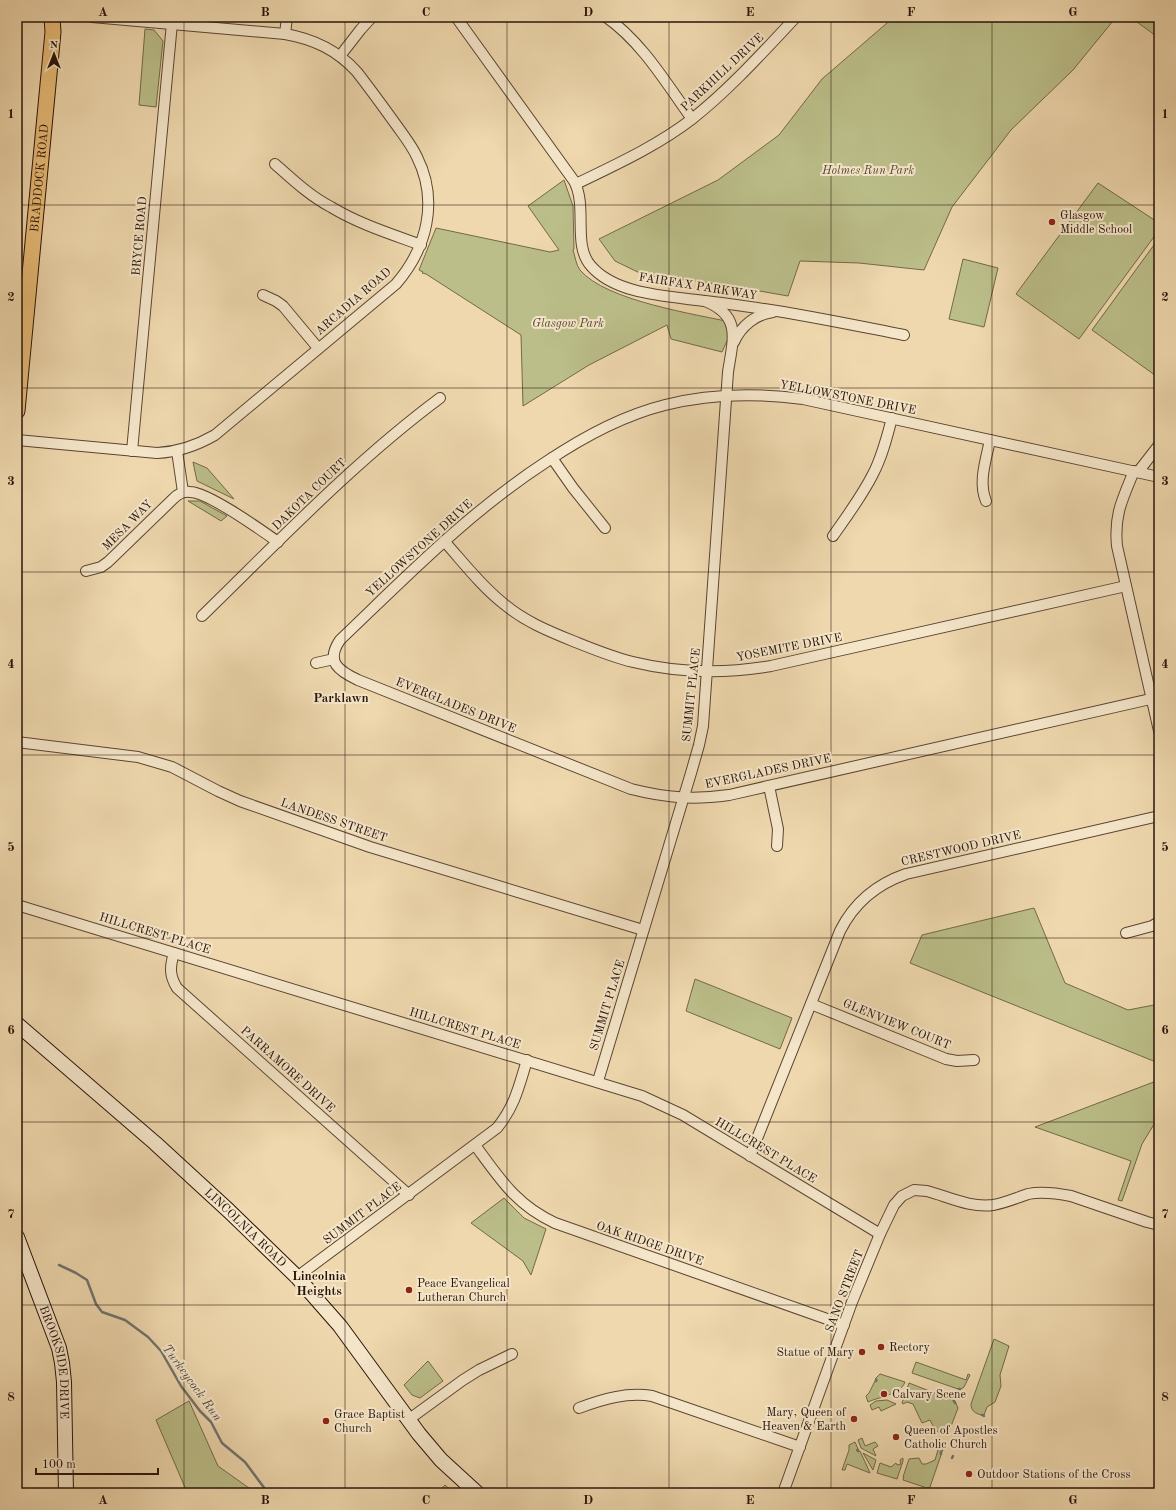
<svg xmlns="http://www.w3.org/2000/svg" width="1176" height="1510" font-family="'Old Standard TT',serif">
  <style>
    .green { fill: #bbbe89; stroke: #726948 }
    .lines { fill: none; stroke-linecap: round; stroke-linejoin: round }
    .stream { stroke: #707571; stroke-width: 2.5 }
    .street-casing { stroke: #5a4532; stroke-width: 12 }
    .secondary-casing { stroke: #291408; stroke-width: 16 }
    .primary-casing { stroke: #291408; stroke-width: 17 }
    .street { stroke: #f5e6ca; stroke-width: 10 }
    .secondary { stroke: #f5e6ca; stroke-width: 14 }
    .primary { stroke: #e8bc77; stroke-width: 15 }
    .grid { fill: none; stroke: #291408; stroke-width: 1; stroke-opacity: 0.55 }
    .poi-dot { fill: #8f2418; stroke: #f5e6ca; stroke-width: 1.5 }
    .labels { text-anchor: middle; stroke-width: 4; stroke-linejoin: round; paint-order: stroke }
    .street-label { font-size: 12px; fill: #291408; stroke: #f5e6ca }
    .park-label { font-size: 12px; font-style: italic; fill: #55472f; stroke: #f5e6ca }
    .poi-label { font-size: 12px; fill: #291408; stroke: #f5e6ca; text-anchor: start }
    .neighbourhood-label { font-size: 13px; font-weight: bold; fill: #291408; stroke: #f5e6ca }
    .water-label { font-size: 13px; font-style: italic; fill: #534d45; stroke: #f5e6ca }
    .neatline { fill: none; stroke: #291408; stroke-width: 1.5 }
    .grid-label { font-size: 13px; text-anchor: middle; font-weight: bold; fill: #291408 }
  </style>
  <rect width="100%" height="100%" fill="#efd8ae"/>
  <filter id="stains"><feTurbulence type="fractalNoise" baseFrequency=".005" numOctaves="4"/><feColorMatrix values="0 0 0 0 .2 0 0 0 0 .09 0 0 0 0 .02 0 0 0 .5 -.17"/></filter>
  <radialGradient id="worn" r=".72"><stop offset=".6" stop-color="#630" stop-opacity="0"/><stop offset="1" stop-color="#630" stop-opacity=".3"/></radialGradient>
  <!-- green -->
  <g class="green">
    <polygon points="894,17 1159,17 1159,38 1137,22 1113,21 1073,70 1011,130 952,207 924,270 859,263 800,261 788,296 725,285 644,275 615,261 599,239 718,180 779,135 822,79"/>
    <polygon points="145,29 154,30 163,41 156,107 139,105"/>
    <path d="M564,180L573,206L574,249L573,250C575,256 576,265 580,270C606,301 695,314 735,323L722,352L671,339L667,325L589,365L523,406L521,335L426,274L422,273L423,272L419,270L436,228L550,252L559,250L528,206Z"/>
    <polygon points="1098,183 1159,223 1159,230 1079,339 1016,294"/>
    <polygon points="1159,238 1159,378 1092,330"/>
    <polygon points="963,259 998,268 984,327 949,319"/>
    <polygon points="193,462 207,468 234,499 197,481"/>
    <polygon points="188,501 200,501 227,516 221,521"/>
    <polygon points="1034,908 1065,983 1128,1010 1159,1004 1159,1060 1156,1062 910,963 922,935"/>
    <polygon points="695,979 792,1018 780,1049 686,1011"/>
    <polygon points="1159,1080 1159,1116 1142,1144 1122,1201 1118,1200 1131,1161 1035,1127"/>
    <polygon points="504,1198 524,1218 546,1229 531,1275 523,1261 471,1223"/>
    <path d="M994,1339L1009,1346L1000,1375L1001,1386L995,1402L987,1407L984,1415L982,1414L981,1415C975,1413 971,1411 971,1404Z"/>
    <polygon points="428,1361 443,1381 420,1398 412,1395 404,1385"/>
    <polygon points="916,1362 966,1380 968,1374 970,1375 964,1387 961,1389 959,1388 958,1389 912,1373"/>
    <path d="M880,1374L905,1382C901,1394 879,1397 868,1402L866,1396L869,1393L875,1381H877V1379H875Z"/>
    <path d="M909,1383L955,1401L958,1408L948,1434C938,1436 934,1428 930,1420L922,1423L913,1404L907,1402L903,1404L902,1403Z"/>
    <polygon points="887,1400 896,1404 881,1411 879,1407 872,1410 870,1405 876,1401"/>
    <polygon points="189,1401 218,1466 256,1493 187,1492 156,1420"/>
    <polygon points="862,1438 865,1446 875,1442 878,1446 873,1449 876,1456 861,1448 858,1440"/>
    <polygon points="855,1442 858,1449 856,1450 858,1452 860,1451 870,1473 847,1464 845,1470 842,1470 849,1450 849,1445"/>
    <polygon points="938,1445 941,1446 943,1451 941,1451 940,1454 941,1455 930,1487 927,1488 903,1480 904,1477 903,1477 909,1459 919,1458 922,1464 926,1464 935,1460 938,1450 936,1447"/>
    <polygon points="863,1453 876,1460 873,1470"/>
    <polygon points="903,1458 903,1461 897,1479 877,1473 880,1463 891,1467 896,1463 897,1465 901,1464 900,1460"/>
    <polygon points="445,1485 454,1493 437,1493"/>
  </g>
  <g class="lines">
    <!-- stream -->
    <g class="stream">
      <polyline points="59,1265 76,1273 87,1280 96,1304 102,1312 125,1320 148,1337 161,1351 181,1386 200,1411 211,1422 222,1443 245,1462 268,1493"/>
      <polyline points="17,1269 24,1273"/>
      <polyline points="876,1381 876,1380"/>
      <polyline points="959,1389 960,1389"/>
      <polyline points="954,1401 955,1403"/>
      <polyline points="982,1415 984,1416"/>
      <polyline points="858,1450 858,1451"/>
      <polyline points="941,1454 941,1452"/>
      <polyline points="952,1458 953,1456"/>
    </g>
    <!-- street casing -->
    <g class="street-casing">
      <g id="street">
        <path d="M456,17L574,181C588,207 572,245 591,266C616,295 669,296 704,301C724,303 744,306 764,309C811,316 858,326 904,335"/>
        <path d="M606,17C642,42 666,83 692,119"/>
        <polyline points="285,34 287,17"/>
        <polyline points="340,56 361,29 372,17"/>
        <path d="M275,164C293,180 310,196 331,207C359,224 391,234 421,245"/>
        <path d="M576,184C615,165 657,146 692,119C730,89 763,52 796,17"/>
        <polyline points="263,295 276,301 283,306 318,348"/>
        <path d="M734,342C741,326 756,314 773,312"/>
        <path d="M17,440L157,453C179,452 196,446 215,435L396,284C427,248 439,201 417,157C412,146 404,136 397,126C384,108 371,90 357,72C337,50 314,39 285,34L92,17"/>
        <polyline points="132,451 172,23"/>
        <polyline points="177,451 183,492"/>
        <polyline points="552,458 573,488 605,528"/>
        <path d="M1134,471C1122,500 1114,515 1117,546L1159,731"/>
        <polyline points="1138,472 1159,445"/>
        <path d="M1159,477L803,399C757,393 711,393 665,405C621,416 583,437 546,462C469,512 406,577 340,640C325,662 339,671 358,680L631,789C667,798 693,800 729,795L1159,697"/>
        <path d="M986,501C978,482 986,460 990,440"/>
        <path d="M833,536C847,516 862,496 873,474C882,457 887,437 892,418"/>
        <path d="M444,541C463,562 481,586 504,604C524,621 548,631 573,641C593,649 612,657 633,662C678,673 724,674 771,666L1126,586"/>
        <path d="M86,571L101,567L108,562L173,499C178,494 183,491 190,492C208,492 261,530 278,542"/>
        <path d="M202,616C279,541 354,462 440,398"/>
        <polyline points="316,663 334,659"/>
        <polyline points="17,742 138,757 172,767 218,791 240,801 370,847 643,930"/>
        <polyline points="769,786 778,829 777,846"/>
        <polyline points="17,905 642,1096 683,1115 880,1234"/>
        <polyline points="1126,933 1152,926 1159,922"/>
        <path d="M174,953C170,966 169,975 177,988L409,1195"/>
        <polyline points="811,1004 946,1059 957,1061 974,1060"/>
        <path d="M598,1081L691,773L699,745L703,726L728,372C733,339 742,316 705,301"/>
        <path d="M475,1145C500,1179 516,1205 555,1223L844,1325"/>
        <path d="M750,1156L840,931C854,903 877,884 906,874L1159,816"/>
        <path d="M297,1277L497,1128C515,1106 519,1086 527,1060"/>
        <path d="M579,1408C603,1399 627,1392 652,1396L800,1447"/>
        <polyline points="408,1420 463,1380 479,1370 512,1354"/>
        <path d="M783,1493L852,1302L880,1234L894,1205L902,1196L914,1190L927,1191C949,1197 970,1208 993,1205C1005,1203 1016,1198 1028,1194C1042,1191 1056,1193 1071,1196L1147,1222L1159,1225"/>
      </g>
    </g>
    <!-- secondary casing -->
    <g class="secondary-casing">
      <g id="secondary">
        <path id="s1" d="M17,1024L155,1143L229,1211L297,1277L340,1326L419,1434L441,1460L477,1493"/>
        <path id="s2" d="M17,1237L59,1348L62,1363L64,1382L66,1493"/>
      </g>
    </g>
    <!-- primary casing -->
    <g class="primary-casing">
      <g id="primary">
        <path id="s3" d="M17,411L53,32L52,17"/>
      </g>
    </g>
    <!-- street -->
    <use href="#street" class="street"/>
    <!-- secondary -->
    <use href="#secondary" class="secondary"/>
    <!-- primary -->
    <use href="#primary" class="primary"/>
  </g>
  <!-- grid -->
  <path class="grid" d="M184,17V1493M345,17V1493M507,17V1493M669,17V1493M831,17V1493M992,17V1493M17,205H1159M17,388H1159M17,572H1159M17,755H1159M17,938H1159M17,1122H1159M17,1305H1159"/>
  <!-- markers -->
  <g class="poi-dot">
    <circle cx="1052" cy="222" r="4"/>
    <circle cx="409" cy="1290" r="4"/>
    <circle cx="881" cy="1347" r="4"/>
    <circle cx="862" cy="1352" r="4"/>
    <circle cx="884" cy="1394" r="4"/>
    <circle cx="854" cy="1419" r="4"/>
    <circle cx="326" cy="1421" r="4"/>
    <circle cx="896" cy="1437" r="4"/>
    <circle cx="969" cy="1474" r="4"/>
  </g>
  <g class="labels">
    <!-- street labels -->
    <g class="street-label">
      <text transform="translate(722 72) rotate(-43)" y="4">PARKHILL DRIVE</text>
      <text dy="4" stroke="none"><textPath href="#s3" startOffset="234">BRADDOCK ROAD</textPath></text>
      <text transform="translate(139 236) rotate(-85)" y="4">BRYCE ROAD</text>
      <text transform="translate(698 286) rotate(9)" y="4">FAIRFAX PARKWAY</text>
      <text transform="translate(353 301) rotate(-41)" y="4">ARCADIA ROAD</text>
      <text transform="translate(848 397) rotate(11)" y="4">YELLOWSTONE DRIVE</text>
      <text transform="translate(309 494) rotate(-44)" y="4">DAKOTA COURT</text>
      <text transform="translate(127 525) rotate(-45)" y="4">MESA WAY</text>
      <text transform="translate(419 548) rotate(-42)" y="4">YELLOWSTONE DRIVE</text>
      <text transform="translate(789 647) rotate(-11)" y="4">YOSEMITE DRIVE</text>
      <text transform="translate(691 695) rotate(-84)" y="4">SUMMIT PLACE</text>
      <text transform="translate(456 705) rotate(22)" y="4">EVERGLADES DRIVE</text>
      <text transform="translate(768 771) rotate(-12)" y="4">EVERGLADES DRIVE</text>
      <text transform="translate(334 820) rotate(19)" y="4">LANDESS STREET</text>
      <text transform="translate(961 848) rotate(-13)" y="4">CRESTWOOD DRIVE</text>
      <text transform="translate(155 933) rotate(17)" y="4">HILLCREST PLACE</text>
      <text transform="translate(607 1005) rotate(-73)" y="4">SUMMIT PLACE</text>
      <text transform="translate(897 1024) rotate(22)" y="4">GLENVIEW COURT</text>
      <text transform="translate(465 1028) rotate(17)" y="4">HILLCREST PLACE</text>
      <text transform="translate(288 1069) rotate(42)" y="4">PARRAMORE DRIVE</text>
      <text transform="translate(766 1150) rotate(31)" y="4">HILLCREST PLACE</text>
      <text transform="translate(362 1213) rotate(-37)" y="4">SUMMIT PLACE</text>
      <text dy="4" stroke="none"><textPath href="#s1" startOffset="306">LINCOLNIA ROAD</textPath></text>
      <text transform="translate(650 1243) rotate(19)" y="4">OAK RIDGE DRIVE</text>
      <text transform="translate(844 1291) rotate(-69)" y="4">SANO STREET</text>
      <text dy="4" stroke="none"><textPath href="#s2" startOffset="132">BROOKSIDE DRIVE</textPath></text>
    </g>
    <!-- park labels -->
    <g class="park-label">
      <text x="868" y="174">Holmes Run Park</text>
      <text x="568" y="327">Glasgow Park</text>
    </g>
    <!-- poi labels -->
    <g class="poi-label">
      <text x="1060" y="219">Glasgow<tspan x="1060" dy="14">Middle School</tspan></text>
      <text x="417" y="1287">Peace Evangelical<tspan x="417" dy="14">Lutheran Church</tspan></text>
      <text x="889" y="1351">Rectory</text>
      <text x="854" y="1356" text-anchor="end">Statue of Mary</text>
      <text x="892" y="1398">Calvary Scene</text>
      <text x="846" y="1416" text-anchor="end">Mary, Queen of<tspan x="846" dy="14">Heaven &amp; Earth</tspan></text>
      <text x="334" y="1418">Grace Baptist<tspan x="334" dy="14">Church</tspan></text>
      <text x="904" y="1434">Queen of Apostles<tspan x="904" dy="14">Catholic Church</tspan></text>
      <text x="977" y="1478">Outdoor Stations of the Cross</text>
    </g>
    <!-- neighbourhood labels -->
    <g class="neighbourhood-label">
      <text x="341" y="702">Parklawn</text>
      <text x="319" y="1280">Lincolnia<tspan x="319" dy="15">Heights</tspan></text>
    </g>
    <!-- water labels -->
    <g class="water-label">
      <text transform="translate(193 1382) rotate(54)" y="5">Turkeycock Run</text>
    </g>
  </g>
  <!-- margin -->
  <rect width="1176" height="1510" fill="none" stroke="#efd8ae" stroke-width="44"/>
  <!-- north arrow -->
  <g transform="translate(54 54)" stroke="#f5e6ca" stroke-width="3" paint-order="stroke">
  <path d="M0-3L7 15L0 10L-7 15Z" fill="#291408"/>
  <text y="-6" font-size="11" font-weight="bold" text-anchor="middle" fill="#291408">N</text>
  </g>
  <!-- scale -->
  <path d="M36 1468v6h122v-6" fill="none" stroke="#291408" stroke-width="2"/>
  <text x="42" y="1468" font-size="12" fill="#291408" stroke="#f5e6ca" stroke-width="3" paint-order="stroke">100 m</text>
  <rect x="22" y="22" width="1132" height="1466" class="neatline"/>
  <g class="grid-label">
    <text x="103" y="16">A</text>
    <text x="265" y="16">B</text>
    <text x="426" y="16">C</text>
    <text x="588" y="16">D</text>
    <text x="750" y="16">E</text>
    <text x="911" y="16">F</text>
    <text x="1073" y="16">G</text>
    <text x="11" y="118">1</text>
    <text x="1165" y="118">1</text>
    <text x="11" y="301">2</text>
    <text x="1165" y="301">2</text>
    <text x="11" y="485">3</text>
    <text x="1165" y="485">3</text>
    <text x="11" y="668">4</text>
    <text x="1165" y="668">4</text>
    <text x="11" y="851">5</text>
    <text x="1165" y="851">5</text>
    <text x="11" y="1034">6</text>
    <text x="1165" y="1034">6</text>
    <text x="11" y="1218">7</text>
    <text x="1165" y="1218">7</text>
    <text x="11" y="1401">8</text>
    <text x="1165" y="1401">8</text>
    <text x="103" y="1504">A</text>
    <text x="265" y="1504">B</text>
    <text x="426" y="1504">C</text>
    <text x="588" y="1504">D</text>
    <text x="750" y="1504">E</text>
    <text x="911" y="1504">F</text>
    <text x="1073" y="1504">G</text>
  </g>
  <rect width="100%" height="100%" filter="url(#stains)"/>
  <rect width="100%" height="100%" fill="url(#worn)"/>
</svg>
